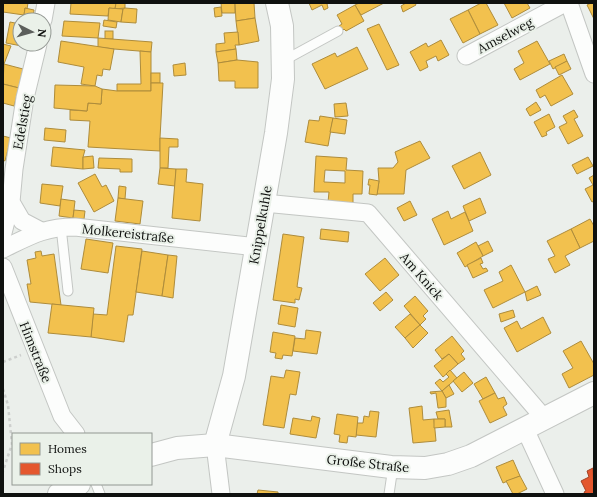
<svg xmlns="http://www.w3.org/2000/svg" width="597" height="497" font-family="Lora,serif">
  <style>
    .homes { fill: #f2c14e; stroke: #ae8c3b; fill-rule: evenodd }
    .shops { fill: #e4572e; stroke: #a44225 }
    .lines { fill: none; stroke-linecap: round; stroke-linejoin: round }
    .lane-casing { stroke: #c3c6c3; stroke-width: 11 }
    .street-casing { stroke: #c3c6c3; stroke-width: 19 }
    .secondary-casing { stroke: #c3c6c3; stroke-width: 24 }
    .path { stroke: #cdcfcd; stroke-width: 2.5; stroke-dasharray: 3 3; stroke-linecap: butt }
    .lane { stroke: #fcfdfc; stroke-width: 9 }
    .street { stroke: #fcfdfc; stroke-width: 17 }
    .secondary { stroke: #fcfdfc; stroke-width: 22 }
    .labels { text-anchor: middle; stroke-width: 4; stroke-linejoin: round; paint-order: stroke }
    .street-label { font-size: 13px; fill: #0f110f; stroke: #eaf1e9 }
  </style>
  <rect width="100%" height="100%" fill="#ebefeb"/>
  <!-- homes -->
  <g class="homes">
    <polygon points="3,3 28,3 27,9 25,8 24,15 3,12"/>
    <polygon points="71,3 116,3 115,9 109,8 108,16 70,14"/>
    <polygon points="116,3 125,3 125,8 115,9"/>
    <polygon points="221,3 235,3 235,13 222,13"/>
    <polygon points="235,3 254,3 255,18 236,21"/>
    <polygon points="309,3 330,3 327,4 328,8 324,10 322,5 312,10"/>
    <polygon points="359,3 384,3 361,15 355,5"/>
    <polygon points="406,3 415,3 416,5 403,12 401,6"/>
    <polygon points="481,3 486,3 498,25 480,34 468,10"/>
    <polygon points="504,3 527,3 530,8 512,18"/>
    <polygon points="591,3 594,3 594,19 587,5"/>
    <polygon points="355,5 364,21 346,31 344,29 342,31 339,26 342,24 337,15"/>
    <polygon points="221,7 222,16 215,17 214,8"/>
    <polygon points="25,8 34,10 33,19 24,15"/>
    <polygon points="109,8 123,9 121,22 108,20"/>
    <polygon points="125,8 137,9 136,23 121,22 123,9"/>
    <polygon points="468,10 480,34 463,43 450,19"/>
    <polygon points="255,18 259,41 239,45 236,21"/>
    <polygon points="104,20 117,22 116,28 103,26"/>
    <polygon points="64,21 100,23 98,38 62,36"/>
    <polygon points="10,22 20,24 20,44 28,44 27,47 6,43"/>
    <polygon points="379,24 399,65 387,70 367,29"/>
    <rect x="105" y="31" width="8" height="8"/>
    <polygon points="238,32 239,45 235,45 236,49 216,52 216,44 225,43 224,33"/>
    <polygon points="98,38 152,42 151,52 114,49 98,47"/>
    <polygon points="441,40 449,55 438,61 436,56 426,61 428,67 420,71 410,52 426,43 428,47"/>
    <polygon points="61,41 114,49 110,70 103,69 102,76 97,75 95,86 81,84 84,67 58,62"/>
    <polygon points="537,41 550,64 520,80 514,69 524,63 518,51"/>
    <polygon points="3,44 11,46 4,64 3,63"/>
    <polygon points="357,47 368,69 325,89 312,64 335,53 337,57"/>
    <polygon points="236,49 237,60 218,63 216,52"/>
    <polygon points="140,51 151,52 151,91 117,91 117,84 141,84"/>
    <polygon points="564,54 567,61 553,69 549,61"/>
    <polygon points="237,60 258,62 258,88 235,88 235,81 219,81 218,63"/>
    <polygon points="567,61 571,69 559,75 555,67"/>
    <polygon points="185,63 186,75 174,76 173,65"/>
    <polygon points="4,64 23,69 19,88 3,84"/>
    <rect x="151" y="73" width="9" height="10"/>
    <polygon points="562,75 573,94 551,106 545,95 540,98 536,90"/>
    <polygon points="151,83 163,83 160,138 160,151 88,147 90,121 70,120 70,110 87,111 88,103 101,104 102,89 117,91 151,91"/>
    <polygon points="3,84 19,88 14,106 3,103"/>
    <polygon points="55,85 95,86 102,89 101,104 88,103 87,111 54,108"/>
    <polygon points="536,102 541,110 530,116 526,109"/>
    <polygon points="346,103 348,116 335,117 334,104"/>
    <polygon points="574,110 578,117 574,119 583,136 568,144 559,127 567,123 563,116"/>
    <polygon points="549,114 555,127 546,132 547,135 542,137 534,122"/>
    <polygon points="320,116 333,118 328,146 305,142 309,120 319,121"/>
    <polygon points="333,118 347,120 345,134 330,132"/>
    <polygon points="45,128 66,130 65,142 44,140"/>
    <polygon points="3,136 11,138 5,161 3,160"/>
    <polygon points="160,138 178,139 178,147 169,147 168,168 160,168"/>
    <polygon points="420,141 430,158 406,170 404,194 377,194 379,181 378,168 393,168 398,162 395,152"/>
    <polygon points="53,147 85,150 83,157 83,169 51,166"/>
    <polygon points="480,152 491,175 464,189 452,166"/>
    <polygon points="93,156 94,168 83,169 83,157"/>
    <path d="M316,156L347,158L346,170L363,171L362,194H353V203L328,202L329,192H314ZM325,170L345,171V183L324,182Z"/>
    <polygon points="588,157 593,166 577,174 572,165"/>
    <polygon points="99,158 132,159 132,172 120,172 120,169 98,168"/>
    <polygon points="160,168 176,169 175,186 158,184"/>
    <polygon points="176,169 187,169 186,182 203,184 200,221 172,218"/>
    <polygon points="95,174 102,187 106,185 114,201 94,212 78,183"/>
    <polygon points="594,175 594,201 592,202 585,189 593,185 589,178"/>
    <polygon points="369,179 379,181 377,195 369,194 370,185 368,185"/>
    <polygon points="42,184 63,186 60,206 40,203"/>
    <polygon points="119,186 126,187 125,199 118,198"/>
    <polygon points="118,198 143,201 140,224 115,221"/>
    <polygon points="480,198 486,213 469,221 463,206"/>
    <polygon points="61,199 75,201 73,218 59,216"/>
    <polygon points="410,201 417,215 404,221 397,208"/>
    <polygon points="74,210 85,211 84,219 73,218"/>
    <polygon points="448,211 451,219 465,212 473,231 444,245 432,219"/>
    <polygon points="590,219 594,226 594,241 580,248 571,229"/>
    <polygon points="321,229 349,232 348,242 320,239"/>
    <polygon points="571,229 580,248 565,256 570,265 555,273 548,259 555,256 547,241"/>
    <polygon points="283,234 304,237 297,287 302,288 299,300 295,299 295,303 273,300"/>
    <polygon points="86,239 113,243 108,273 81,269"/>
    <polygon points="488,241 493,251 483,256 478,246"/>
    <polygon points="476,242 483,256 465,267 457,253"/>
    <polygon points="116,246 142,249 133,315 128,315 124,342 91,337 93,314 107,315"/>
    <polygon points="41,251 42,256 54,254 61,305 30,302 27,284 31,284 27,260 36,258 35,252"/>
    <polygon points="142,251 168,255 162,296 136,292"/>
    <polygon points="168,255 177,256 173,298 162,296"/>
    <polygon points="385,258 399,275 380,291 365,274"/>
    <polygon points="481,258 483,263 480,264 483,269 486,268 488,271 473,278 467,265"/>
    <polygon points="511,265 525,292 493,308 484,290 503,281 499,272"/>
    <polygon points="537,286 541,295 527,301 525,292"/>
    <polygon points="386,292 393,300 380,311 373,303"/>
    <polygon points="415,296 428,311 423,316 426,319 420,325 404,306"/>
    <polygon points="52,304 94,308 91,337 48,333"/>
    <polygon points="281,305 298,308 295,327 278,324"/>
    <polygon points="513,310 515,317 501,322 499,314"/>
    <polygon points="410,314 420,325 405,338 395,327"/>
    <polygon points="543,317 551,333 517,352 504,328 517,321 521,329"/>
    <polygon points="420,325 428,333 413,348 405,338"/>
    <polygon points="306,330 321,332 317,354 293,351 295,338 305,339"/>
    <polygon points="273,332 295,336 292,356 283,355 282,359 275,358 276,353 270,352"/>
    <polygon points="452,336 464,351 461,354 465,359 458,364 449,354 442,359 435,350"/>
    <polygon points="581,341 594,364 594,375 569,388 562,374 573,368 563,351"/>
    <polygon points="449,354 458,364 443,377 434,366"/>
    <polygon points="286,370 300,372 296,395 290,394 284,428 263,425 271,376 284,378"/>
    <polygon points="450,370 457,378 442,391 435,383 440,379 443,382 449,377 446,374"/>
    <polygon points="464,372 473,383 462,392 453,381"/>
    <polygon points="486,377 495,393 483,399 474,384"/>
    <polygon points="449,385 454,394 446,398 442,391"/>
    <polygon points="442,391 446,398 446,407 438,408 436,393 431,394 430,392"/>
    <polygon points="495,393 498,399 504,397 507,404 503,407 507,415 490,423 479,401"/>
    <polygon points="422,406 423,420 434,419 436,441 413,443 409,408"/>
    <polygon points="449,410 452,427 445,427 445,419 438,419 436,412"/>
    <polygon points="370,411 379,412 376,437 356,435 357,423 363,423 364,416 369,417"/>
    <polygon points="337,414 358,417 356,437 348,436 347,443 339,442 340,435 334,434"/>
    <polygon points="312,416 320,418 316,438 290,434 293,418 311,421"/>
    <polygon points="434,419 445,419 445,427 434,428"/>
    <polygon points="513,460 520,476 503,483 496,467"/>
    <polygon points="520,476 527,489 517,494 513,494 506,481"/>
    <polygon points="258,490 278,492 278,494 257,494"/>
  </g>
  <!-- shops -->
  <polygon class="shops" points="593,468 594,494 585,494 584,492 586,491 581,481 589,477 587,471"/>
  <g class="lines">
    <!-- lane casing -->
    <g class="lane-casing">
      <g id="lane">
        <polyline points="283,61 338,31"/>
        <polyline points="61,227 68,291"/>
        <polyline points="96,484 100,494"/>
        <polyline points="389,494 393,467"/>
      </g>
    </g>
    <!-- street casing -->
    <g class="street-casing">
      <g id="street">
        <polyline points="569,3 594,74"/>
        <polyline points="43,20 46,3"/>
        <polyline points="38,44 25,98 14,169 11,202 22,221 41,231"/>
        <polyline points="466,56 565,3"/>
        <polyline points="264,203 368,213 544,418"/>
        <polyline points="3,233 11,202"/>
        <path d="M3,249C30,236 44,227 75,227L257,247"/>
        <polyline points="3,267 62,416 76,434"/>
        <polyline points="525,429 555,494"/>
        <polyline points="215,445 221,494"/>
      </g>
    </g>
    <!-- secondary casing -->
    <g class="secondary-casing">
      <g id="secondary">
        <polyline points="215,445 234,376 276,133 283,79 282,26 277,3"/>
        <polyline points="151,455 177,448 215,445 391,467 425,468 448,464 471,456 594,393"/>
        <polyline points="59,494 79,484"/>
      </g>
    </g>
    <!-- path -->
    <g class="path">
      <polyline points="3,362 21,355"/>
      <polyline points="3,389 8,405 12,444 3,471"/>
    </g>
    <!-- lane -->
    <use href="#lane" class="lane"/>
    <!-- street -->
    <use href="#street" class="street"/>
    <!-- secondary -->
    <use href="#secondary" class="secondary"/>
  </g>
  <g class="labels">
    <!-- street labels -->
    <g class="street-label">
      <text transform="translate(505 35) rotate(-28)" y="5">Amselweg</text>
      <text transform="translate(22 122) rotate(-80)" y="5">Edelstieg</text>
      <text transform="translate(260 225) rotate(-80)" y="5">Knippelkuhle</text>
      <text transform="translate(128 233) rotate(6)" y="5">Molkereistraße</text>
      <text transform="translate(422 276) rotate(49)" y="5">Am Knick</text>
      <text transform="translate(36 352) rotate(68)" y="5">Himstraße</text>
      <text transform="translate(368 463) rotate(6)" y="5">Große Straße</text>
    </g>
  </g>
  <!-- border -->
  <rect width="597" height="497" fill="none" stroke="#0f110f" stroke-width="8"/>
  <!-- legend -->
  <rect x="12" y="433" width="140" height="52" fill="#eaf1e9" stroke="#929792"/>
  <rect x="20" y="443" width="20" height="12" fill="#f2c14e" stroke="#929792"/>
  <text x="48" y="453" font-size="12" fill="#0f110f">Homes</text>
  <rect x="20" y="463" width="20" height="12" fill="#e4572e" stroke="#929792"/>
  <text x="48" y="473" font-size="12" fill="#0f110f">Shops</text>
  <!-- north arrow -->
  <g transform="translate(32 32) rotate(96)"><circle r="19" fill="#eaf1e9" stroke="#929792"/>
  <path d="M0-3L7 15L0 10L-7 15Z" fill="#5c5f5c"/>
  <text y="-6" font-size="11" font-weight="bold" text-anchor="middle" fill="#0f110f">N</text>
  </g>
</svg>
